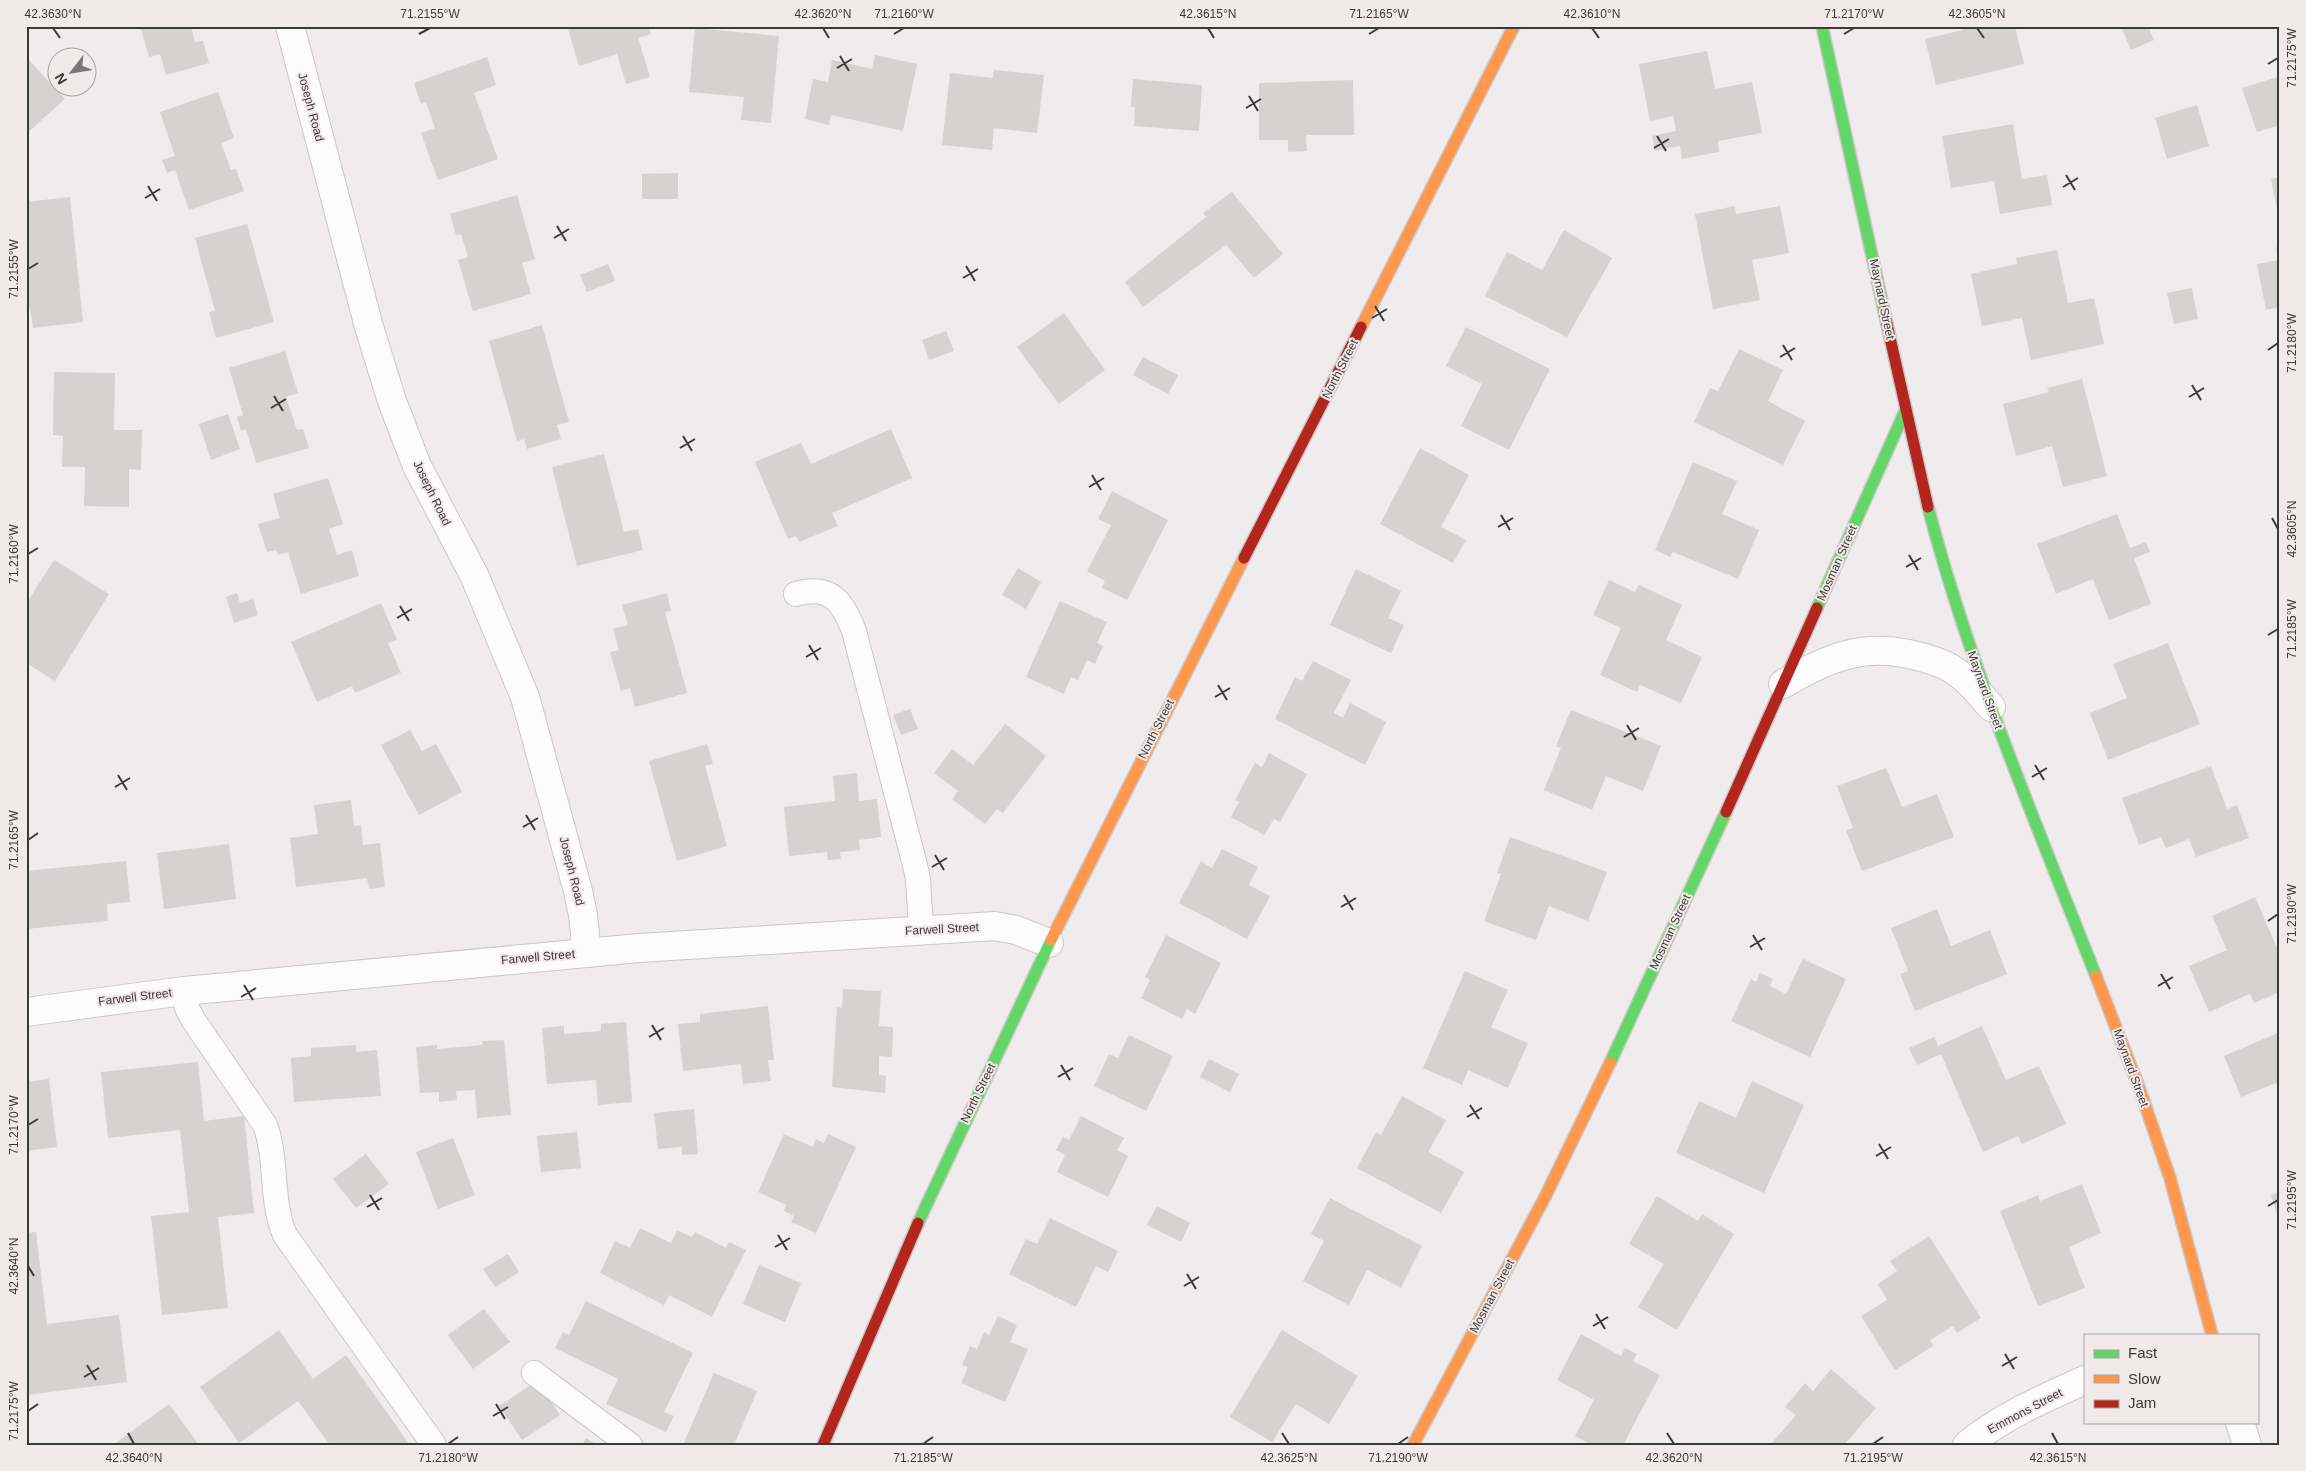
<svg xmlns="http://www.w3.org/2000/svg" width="2306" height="1471" font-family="Arial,sans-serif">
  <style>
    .building { fill: #d5d2d2 }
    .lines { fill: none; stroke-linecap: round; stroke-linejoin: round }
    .lane-casing { stroke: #cac7c7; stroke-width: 26 }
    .street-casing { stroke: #cac7c7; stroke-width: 30 }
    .fast-casing { stroke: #cac7c7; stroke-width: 14 }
    .slow-casing { stroke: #cac7c7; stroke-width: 14 }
    .jam-casing { stroke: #cac7c7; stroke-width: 14 }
    .lane { stroke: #fdfcfc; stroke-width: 24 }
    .street { stroke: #fdfcfc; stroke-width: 28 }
    .fast { stroke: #63d668; stroke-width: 11 }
    .slow { stroke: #ff974d; stroke-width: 11 }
    .jam { stroke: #b3261e; stroke-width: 11 }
    .ticks { fill: none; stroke: #3c3939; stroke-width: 2 }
    .labels { text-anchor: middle; stroke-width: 4; stroke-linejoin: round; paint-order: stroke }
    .street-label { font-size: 12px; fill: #3c3939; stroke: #f2e9eb }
    .neatline { fill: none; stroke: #3c3939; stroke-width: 2 }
    .ticks-label { font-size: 12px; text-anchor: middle; fill: #3c3939 }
  </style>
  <rect width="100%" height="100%" fill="#f0ebec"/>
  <!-- building -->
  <g class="building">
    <polygon points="140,26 191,26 195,42 203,41 209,63 166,75 160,54 149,57"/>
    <polygon points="567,26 649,26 651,34 638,38 650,77 626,84 617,54 579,66"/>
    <polygon points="1962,26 2015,26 2024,64 1936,85 1925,39 1963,30"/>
    <polygon points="2121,26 2148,26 2154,40 2131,50"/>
    <polygon points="695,28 779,36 771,123 741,120 744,97 689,92"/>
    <polygon points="1707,51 1715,89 1752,82 1762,133 1718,141 1719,152 1682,159 1680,146 1655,151 1652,136 1676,131 1673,116 1650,121 1639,64"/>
    <polygon points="875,55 917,64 903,131 831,115 829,125 805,119 813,79 828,82 832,60 872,69"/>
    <polygon points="26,57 65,99 26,134"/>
    <polygon points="487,57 496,85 474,93 498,159 438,180 421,133 435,128 426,102 421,104 414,83"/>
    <polygon points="994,70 1044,75 1037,133 994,128 992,150 942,145 950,73 993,78"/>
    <polygon points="2280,76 2280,125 2257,132 2242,88"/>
    <polygon points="1133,79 1202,85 1199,131 1134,126 1135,107 1131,107"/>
    <polygon points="1353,80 1354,135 1306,135 1307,151 1288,152 1288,140 1259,140 1259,83"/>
    <polygon points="218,92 234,138 221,143 231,170 236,169 244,191 189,210 175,170 167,173 162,160 175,156 160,112"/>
    <polygon points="2197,105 2209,146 2167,159 2155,118"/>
    <polygon points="2013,124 2022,179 2047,175 2052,205 2000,214 1994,181 1951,188 1942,136"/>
    <polygon points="678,173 678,199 642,199 642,174"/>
    <polygon points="2280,177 2280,219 2279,219 2271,179"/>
    <polygon points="1232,192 1283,254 1254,278 1226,245 1143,307 1125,282 1206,217 1203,213"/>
    <polygon points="517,195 535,259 522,263 531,294 473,311 458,260 468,257 461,234 456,235 450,214"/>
    <polygon points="70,197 83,322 33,328 30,308 26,309 26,202"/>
    <polygon points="1735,206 1736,214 1780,206 1789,253 1752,260 1760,300 1713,309 1695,214"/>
    <polygon points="247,224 274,322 216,338 209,312 215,311 195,238"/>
    <polygon points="1564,230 1612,258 1567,337 1485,296 1507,252 1542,270"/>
    <polygon points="2276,247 2280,247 2280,307 2266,310 2257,264 2279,260"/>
    <polygon points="2057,250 2068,303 2094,298 2104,344 2031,360 2022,318 1982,326 1971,274 2017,264 2016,258"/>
    <polygon points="608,264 615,281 587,292 580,275"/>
    <polygon points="2192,288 2198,319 2174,324 2167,293"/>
    <polygon points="1064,313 1105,370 1059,404 1017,347"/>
    <polygon points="542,325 569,422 557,425 561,439 527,449 524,439 517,441 489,341"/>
    <polygon points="1466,327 1550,369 1509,450 1461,426 1482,384 1446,366"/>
    <polygon points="946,331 954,351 929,360 922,340"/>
    <polygon points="1739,349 1783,370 1768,401 1805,421 1783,465 1694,422 1710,388 1718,391"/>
    <polygon points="285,351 298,393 286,397 297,430 303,429 309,448 256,463 246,429 241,431 237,417 243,415 229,368"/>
    <polygon points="1143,357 1178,375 1168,394 1133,375"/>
    <polygon points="54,372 115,373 114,430 142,430 141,470 129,469 129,507 84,506 85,467 62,467 63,436 53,435"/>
    <polygon points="2082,379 2107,476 2063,487 2052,446 2016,456 2003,404 2049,392 2047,388"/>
    <polygon points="228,414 240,449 211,460 199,424"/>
    <polygon points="891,429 912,478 832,513 838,526 799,542 796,536 788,539 755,462 801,443 811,464"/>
    <polygon points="1420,448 1469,475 1441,527 1466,540 1453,563 1380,524"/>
    <polygon points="604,454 624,532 638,529 643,550 577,566 552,467"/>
    <polygon points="1693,462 1737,481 1722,514 1759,530 1738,579 1673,552 1670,557 1655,550"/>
    <polygon points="328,478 343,524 329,529 337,555 352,550 359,576 301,594 288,552 278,555 276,550 267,552 258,524 280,518 273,494"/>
    <polygon points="1112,491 1168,520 1127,600 1102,588 1105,581 1087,571 1111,525 1098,519"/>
    <polygon points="2117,514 2130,548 2146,542 2150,552 2134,558 2151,604 2109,620 2093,579 2056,594 2037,544"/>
    <polygon points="54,560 109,594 55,681 26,663 26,617 30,611 26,609 26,604"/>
    <polygon points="1018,568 1041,582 1026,609 1002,595"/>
    <polygon points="1356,569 1401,591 1388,618 1404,625 1391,653 1330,625"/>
    <polygon points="1609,580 1635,592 1639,585 1682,605 1666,640 1702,657 1681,703 1640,685 1637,692 1600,675 1621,628 1593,615"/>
    <polygon points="237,593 240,603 253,599 258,615 234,623 226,597"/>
    <polygon points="667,593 671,611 665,612 687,693 635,707 630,688 621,691 610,652 619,650 613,629 628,625 622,605"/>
    <polygon points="1060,601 1107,622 1097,643 1103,646 1095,664 1087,660 1078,680 1071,677 1064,694 1026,677"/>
    <polygon points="381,603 397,640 388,643 401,673 355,693 352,686 317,702 291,642"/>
    <polygon points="2168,643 2200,724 2108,760 2090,713 2127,698 2113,664"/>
    <polygon points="1313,661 1351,680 1334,713 1343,718 1350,703 1386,722 1365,765 1275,719 1295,677 1302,681"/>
    <polygon points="910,709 918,729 901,735 893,715"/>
    <polygon points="1571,710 1661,746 1643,791 1606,776 1592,810 1544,790 1561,748 1556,746"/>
    <polygon points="1005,724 1046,756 1003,813 997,809 985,824 952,799 958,791 934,773 952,749 973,765"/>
    <polygon points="410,730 422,751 436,744 462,792 419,815 381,745"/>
    <polygon points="707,744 713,764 705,766 727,846 677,861 649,761"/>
    <polygon points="1269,753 1307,774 1280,822 1274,819 1264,835 1231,817 1239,802 1235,800 1255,763 1262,767"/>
    <polygon points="2211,766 2227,809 2237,805 2249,838 2196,857 2189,839 2166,848 2161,837 2139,845 2122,798"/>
    <polygon points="1886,768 1902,807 1937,794 1954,837 1862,871 1846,830 1853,828 1837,786"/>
    <polygon points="857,773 859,801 877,799 881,837 859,840 860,850 840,852 841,859 828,860 827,852 789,856 784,807 835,801 833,776"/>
    <polygon points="351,800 354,826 361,825 363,845 380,843 385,887 369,889 367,878 296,887 290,838 318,834 314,805"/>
    <polygon points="1510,837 1607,872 1588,921 1549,906 1536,940 1484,921 1501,874 1497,873"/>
    <polygon points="229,844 236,899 164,909 157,853"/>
    <polygon points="1222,849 1258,867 1249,885 1270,896 1247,939 1179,903 1201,861 1212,868"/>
    <polygon points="126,861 130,902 107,904 108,921 26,929 26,871"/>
    <polygon points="2255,897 2280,955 2280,992 2254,1003 2250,994 2209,1012 2189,966 2227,950 2212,916"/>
    <polygon points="1937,909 1951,946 1990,930 2007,974 1915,1011 1900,974 1908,971 1891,928"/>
    <polygon points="1166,935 1221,963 1195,1014 1187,1009 1182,1019 1141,998 1150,980 1145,977"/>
    <polygon points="1803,959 1846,979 1810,1057 1731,1021 1751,979 1756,982 1760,973 1773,979 1770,986 1786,994"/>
    <polygon points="1465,971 1508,990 1491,1027 1528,1043 1508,1088 1468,1070 1462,1085 1423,1068"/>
    <polygon points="843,989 881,991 879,1026 893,1027 892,1057 879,1056 879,1075 886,1076 885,1093 832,1087 837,1007 842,1008"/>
    <polygon points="768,1006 774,1060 768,1060 771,1081 743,1084 741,1064 683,1071 678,1024 700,1022 700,1014"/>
    <polygon points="626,1022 632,1102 598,1105 596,1080 547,1084 542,1028 564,1026 564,1034 601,1031 601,1024"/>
    <polygon points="1982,1026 2006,1080 2039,1066 2066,1124 2022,1144 2018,1136 1983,1152 1941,1054 1917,1065 1909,1048 1934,1037 1938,1046"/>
    <polygon points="2280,1032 2280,1093 2276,1083 2241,1097 2224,1056"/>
    <polygon points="1129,1035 1173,1056 1146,1111 1094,1086 1109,1054 1118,1058"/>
    <polygon points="504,1040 511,1115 477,1118 475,1090 456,1091 457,1100 439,1102 439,1092 420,1093 416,1047 437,1045 437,1049 483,1045 482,1041"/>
    <polygon points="356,1045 356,1052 377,1050 381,1096 294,1102 291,1058 311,1056 311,1048"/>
    <polygon points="1209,1059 1239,1074 1230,1092 1200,1077"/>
    <polygon points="198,1062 204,1121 244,1116 254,1213 218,1217 228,1308 162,1315 151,1216 189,1212 180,1130 108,1138 101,1072"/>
    <polygon points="49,1079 57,1147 26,1151 26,1082"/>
    <polygon points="1752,1081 1804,1105 1764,1193 1676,1153 1699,1101 1736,1118"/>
    <polygon points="1402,1096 1446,1120 1428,1152 1464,1172 1441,1213 1357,1168 1376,1132 1381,1135"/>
    <polygon points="694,1109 698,1154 682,1155 682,1147 658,1149 654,1113"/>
    <polygon points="1081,1116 1124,1138 1117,1150 1128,1156 1108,1197 1057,1172 1065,1155 1056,1150 1063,1137 1069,1140"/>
    <polygon points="577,1132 581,1168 541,1172 537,1136"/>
    <polygon points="784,1134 813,1147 816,1139 824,1143 828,1134 856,1147 816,1233 791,1222 794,1216 784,1211 786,1205 758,1192"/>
    <polygon points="453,1138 475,1195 438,1209 416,1152"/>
    <polygon points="366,1154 389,1184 356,1208 333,1179"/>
    <polygon points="2082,1184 2101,1233 2069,1247 2085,1288 2038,1306 2000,1211 2038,1195 2040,1201"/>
    <polygon points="2280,1192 2280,1220 2279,1220 2271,1195"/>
    <polygon points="1657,1196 1698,1221 1702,1214 1734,1234 1677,1330 1638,1307 1664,1264 1629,1244"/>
    <polygon points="1330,1198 1422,1246 1401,1288 1367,1270 1349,1305 1303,1281 1324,1241 1311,1234"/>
    <polygon points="1157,1206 1190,1223 1181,1242 1147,1225"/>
    <polygon points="1050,1218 1118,1251 1108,1272 1096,1266 1076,1307 1009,1274 1026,1239 1037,1244"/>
    <polygon points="640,1228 671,1243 677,1230 692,1237 695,1232 726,1248 729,1242 746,1250 712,1317 669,1295 664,1305 600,1273 615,1241 630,1248"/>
    <polygon points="36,1232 47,1324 119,1315 127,1382 27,1395 26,1233"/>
    <polygon points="1929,1236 1981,1318 1957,1333 1953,1326 1930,1340 1933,1346 1895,1370 1861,1316 1887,1300 1878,1284 1897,1271 1890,1261"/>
    <polygon points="508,1254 519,1272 495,1287 483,1269"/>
    <polygon points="759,1265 801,1283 785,1322 743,1304"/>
    <polygon points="586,1301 693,1353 664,1412 674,1416 666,1432 606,1404 618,1379 555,1348 563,1332 569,1335"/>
    <polygon points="484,1309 510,1342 473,1369 448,1335"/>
    <polygon points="998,1316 1017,1325 1010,1342 1028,1349 1005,1402 961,1383 968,1367 962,1365 970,1346 977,1349 984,1332 989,1335"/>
    <polygon points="279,1330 313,1379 346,1355 410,1445 330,1445 298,1401 239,1443 200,1387"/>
    <polygon points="1282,1330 1358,1376 1329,1424 1296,1404 1272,1442 1230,1417"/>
    <polygon points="1581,1334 1621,1356 1625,1348 1637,1354 1633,1361 1660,1375 1623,1445 1592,1445 1575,1436 1594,1400 1557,1380"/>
    <polygon points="1831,1369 1876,1408 1844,1445 1770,1445 1796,1415 1785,1407 1805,1383 1813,1391"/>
    <polygon points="714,1373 757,1391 734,1445 683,1445"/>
    <polygon points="537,1381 560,1415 522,1440 499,1406"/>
    <polygon points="169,1404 199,1445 113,1445"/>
    <polygon points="586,1438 597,1445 582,1445"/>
  </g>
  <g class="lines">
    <!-- lane casing -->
    <g class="lane-casing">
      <g id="lane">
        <path d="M796,594C831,584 843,602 854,631L915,865L918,879L921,929"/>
        <path d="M184,991L187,1008L194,1021L265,1125C278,1160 270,1201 285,1235L434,1445"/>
        <polyline points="534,1373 630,1445"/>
      </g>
    </g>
    <!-- street casing -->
    <g class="street-casing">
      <g id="street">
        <polyline points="290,26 369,327 392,401 417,466 475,577 525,697 578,891 583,915 587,953"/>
        <path d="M1783,684C1829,657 1865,642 1917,656C1932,660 1947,664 1959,674C1972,683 1981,696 1991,707"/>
        <polyline points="26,1012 184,991 639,948 995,926 1016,930 1049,943"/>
        <polyline points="2240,1422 2247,1445"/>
        <path d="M1967,1445C2002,1416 2045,1398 2085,1380"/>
      </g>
    </g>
    <!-- fast casing -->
    <g class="fast-casing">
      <g id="fast">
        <polyline points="1822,26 1884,311"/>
        <path d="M1928,507C1970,668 2035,821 2096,976"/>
        <polyline points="1817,608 1906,409"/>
        <polyline points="1610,1063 1726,812"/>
        <polyline points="918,1223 1051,940"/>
      </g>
    </g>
    <!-- slow casing -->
    <g class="slow-casing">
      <g id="slow">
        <polyline points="1361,327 1514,26"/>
        <polyline points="1051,940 1244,558"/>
        <polyline points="2096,976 2140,1090 2170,1178 2212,1335"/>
        <polyline points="1413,1445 1545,1197 1610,1063"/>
      </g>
    </g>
    <!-- jam casing -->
    <g class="jam-casing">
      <g id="jam">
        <polyline points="1884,311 1928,507"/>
        <polyline points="1244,558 1361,327"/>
        <polyline points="1726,812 1817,608"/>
        <polyline points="823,1445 918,1223"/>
      </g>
    </g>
    <!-- lane -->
    <use href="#lane" class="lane"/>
    <!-- street -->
    <use href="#street" class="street"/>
    <!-- fast -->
    <use href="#fast" class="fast"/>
    <!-- slow -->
    <use href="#slow" class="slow"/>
    <!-- jam -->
    <use href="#jam" class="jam"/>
  </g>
  <!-- ticks -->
  <path class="ticks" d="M53,28L60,38M823,28L829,38M1208,28L1214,38M1592,28L1599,38M1977,28L1984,38M419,34L430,28M894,34L904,28M1369,34L1379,28M1844,34L1854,28M840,56L849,71M2268,64L2278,58M837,68L852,59M1249,96L1258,111M1246,108L1261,99M1657,136L1666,151M1654,148L1669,139M2066,175L2075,190M148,186L157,201M2063,187L2078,178M145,198L160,189M557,226L566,241M554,238L569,229M966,266L975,281M28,269L38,263M963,278L978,269M1375,306L1384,321M1372,318L1387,309M1783,345L1792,360M2268,350L2278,343M1780,357L1795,348M2192,385L2201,400M274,396L283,411M2189,397L2204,388M271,408L286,399M683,436L692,451M680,448L695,439M1092,475L1101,490M1089,487L1104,478M1501,515L1510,530M2272,518L2278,529M1498,527L1513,518M28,554L38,548M1909,555L1918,570M1906,567L1921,558M400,606L409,621M397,618L412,609M2268,635L2278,629M809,645L818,660M806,657L821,648M1218,685L1227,700M1215,697L1230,688M1627,725L1636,740M1624,737L1639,728M2035,765L2044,780M118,775L127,790M2032,777L2047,768M115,787L130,778M526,815L535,830M523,827L538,818M28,840L38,833M935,855L944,870M932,867L947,858M1344,895L1353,910M1341,907L1356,898M2268,921L2278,914M1753,935L1762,950M1750,947L1765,938M2161,974L2170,989M244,985L253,1000M2158,986L2173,977M241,997L256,988M652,1025L661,1040M649,1037L664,1028M1061,1065L1070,1080M1058,1077L1073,1068M1470,1105L1479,1119M1467,1117L1482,1108M28,1125L38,1119M1879,1144L1888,1159M1876,1156L1891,1147M370,1195L379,1210M2268,1206L2278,1200M367,1207L382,1198M778,1235L787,1250M775,1247L790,1238M28,1266L34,1276M1187,1274L1196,1289M1184,1286L1199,1277M1596,1314L1605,1329M1593,1326L1608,1317M2005,1354L2014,1369M87,1365L96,1380M2002,1366L2017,1357M84,1377L99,1368M496,1404L505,1419M28,1411L38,1404M493,1416L508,1407M128,1433L134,1444M1282,1433L1289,1444M1667,1433L1674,1444M2052,1433L2058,1444M448,1444L458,1437M923,1444L933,1437M1398,1444L1408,1437M1873,1444L1883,1437"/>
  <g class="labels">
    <!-- street labels -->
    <g class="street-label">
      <text transform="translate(311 107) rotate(75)" y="4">Joseph Road</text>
      <text transform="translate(1882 299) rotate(78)" y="4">Maynard Street</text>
      <text transform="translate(1340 369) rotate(-63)" y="4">North Street</text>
      <text transform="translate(432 493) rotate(64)" y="4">Joseph Road</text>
      <text transform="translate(1837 563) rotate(-66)" y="4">Mosman Street</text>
      <text transform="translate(1985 690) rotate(70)" y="4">Maynard Street</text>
      <text transform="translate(1156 729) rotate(-63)" y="4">North Street</text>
      <text transform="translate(572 871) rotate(76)" y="4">Joseph Road</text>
      <text transform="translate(942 929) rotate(-3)" y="4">Farwell Street</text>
      <text transform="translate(1670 932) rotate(-65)" y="4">Mosman Street</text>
      <text transform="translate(538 957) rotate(-5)" y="4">Farwell Street</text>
      <text transform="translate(135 997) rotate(-7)" y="4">Farwell Street</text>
      <text transform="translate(2131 1068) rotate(70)" y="4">Maynard Street</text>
      <text transform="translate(978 1093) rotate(-64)" y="4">North Street</text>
      <text transform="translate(1492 1296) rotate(-62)" y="4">Mosman Street</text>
      <text transform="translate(2025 1411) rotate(-28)" y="4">Emmons Street</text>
    </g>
  </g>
  <!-- border -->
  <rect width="2306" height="1471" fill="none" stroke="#f2e9eb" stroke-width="55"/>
  <!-- legend -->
  <rect x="2084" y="1334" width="175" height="90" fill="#f2e9eb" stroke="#a9a3a4"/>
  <rect x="2094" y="1350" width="25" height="8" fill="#63d668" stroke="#a9a3a4"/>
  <text x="2128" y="1358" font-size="15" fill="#3c3939">Fast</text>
  <rect x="2094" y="1375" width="25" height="8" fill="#ff974d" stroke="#a9a3a4"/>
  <text x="2128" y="1384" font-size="15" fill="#3c3939">Slow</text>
  <rect x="2094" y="1400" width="25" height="8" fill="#b3261e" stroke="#a9a3a4"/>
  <text x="2128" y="1408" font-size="15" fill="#3c3939">Jam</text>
  <!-- north arrow -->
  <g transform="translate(72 72) rotate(239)"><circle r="24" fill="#f2e9eb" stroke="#a9a3a4"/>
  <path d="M0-4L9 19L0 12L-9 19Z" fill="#7b7778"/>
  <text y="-8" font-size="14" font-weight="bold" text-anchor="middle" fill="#3c3939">N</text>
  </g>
  <rect x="28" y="28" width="2250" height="1416" class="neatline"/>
  <g class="ticks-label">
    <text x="53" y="18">42.3630°N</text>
    <text x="430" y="18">71.2155°W</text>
    <text x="823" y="18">42.3620°N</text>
    <text x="904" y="18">71.2160°W</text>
    <text x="1208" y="18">42.3615°N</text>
    <text x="1379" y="18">71.2165°W</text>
    <text x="1592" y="18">42.3610°N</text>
    <text x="1854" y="18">71.2170°W</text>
    <text x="1977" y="18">42.3605°N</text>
    <text transform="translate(2292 58) rotate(-90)" y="4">71.2175°W</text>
    <text transform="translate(14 269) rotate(-90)" y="4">71.2155°W</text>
    <text transform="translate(2292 343) rotate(-90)" y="4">71.2180°W</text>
    <text transform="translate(2292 529) rotate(-90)" y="4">42.3605°N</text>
    <text transform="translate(14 554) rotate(-90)" y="4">71.2160°W</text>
    <text transform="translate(2292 629) rotate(-90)" y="4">71.2185°W</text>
    <text transform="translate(14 840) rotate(-90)" y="4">71.2165°W</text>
    <text transform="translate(2292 914) rotate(-90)" y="4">71.2190°W</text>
    <text transform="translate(14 1125) rotate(-90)" y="4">71.2170°W</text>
    <text transform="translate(2292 1200) rotate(-90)" y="4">71.2195°W</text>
    <text transform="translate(14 1266) rotate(-90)" y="4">42.3640°N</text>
    <text transform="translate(14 1411) rotate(-90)" y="4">71.2175°W</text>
    <text x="134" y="1462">42.3640°N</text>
    <text x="448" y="1462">71.2180°W</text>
    <text x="923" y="1462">71.2185°W</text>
    <text x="1289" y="1462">42.3625°N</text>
    <text x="1398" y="1462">71.2190°W</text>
    <text x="1674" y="1462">42.3620°N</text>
    <text x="1873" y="1462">71.2195°W</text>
    <text x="2058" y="1462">42.3615°N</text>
  </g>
</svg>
